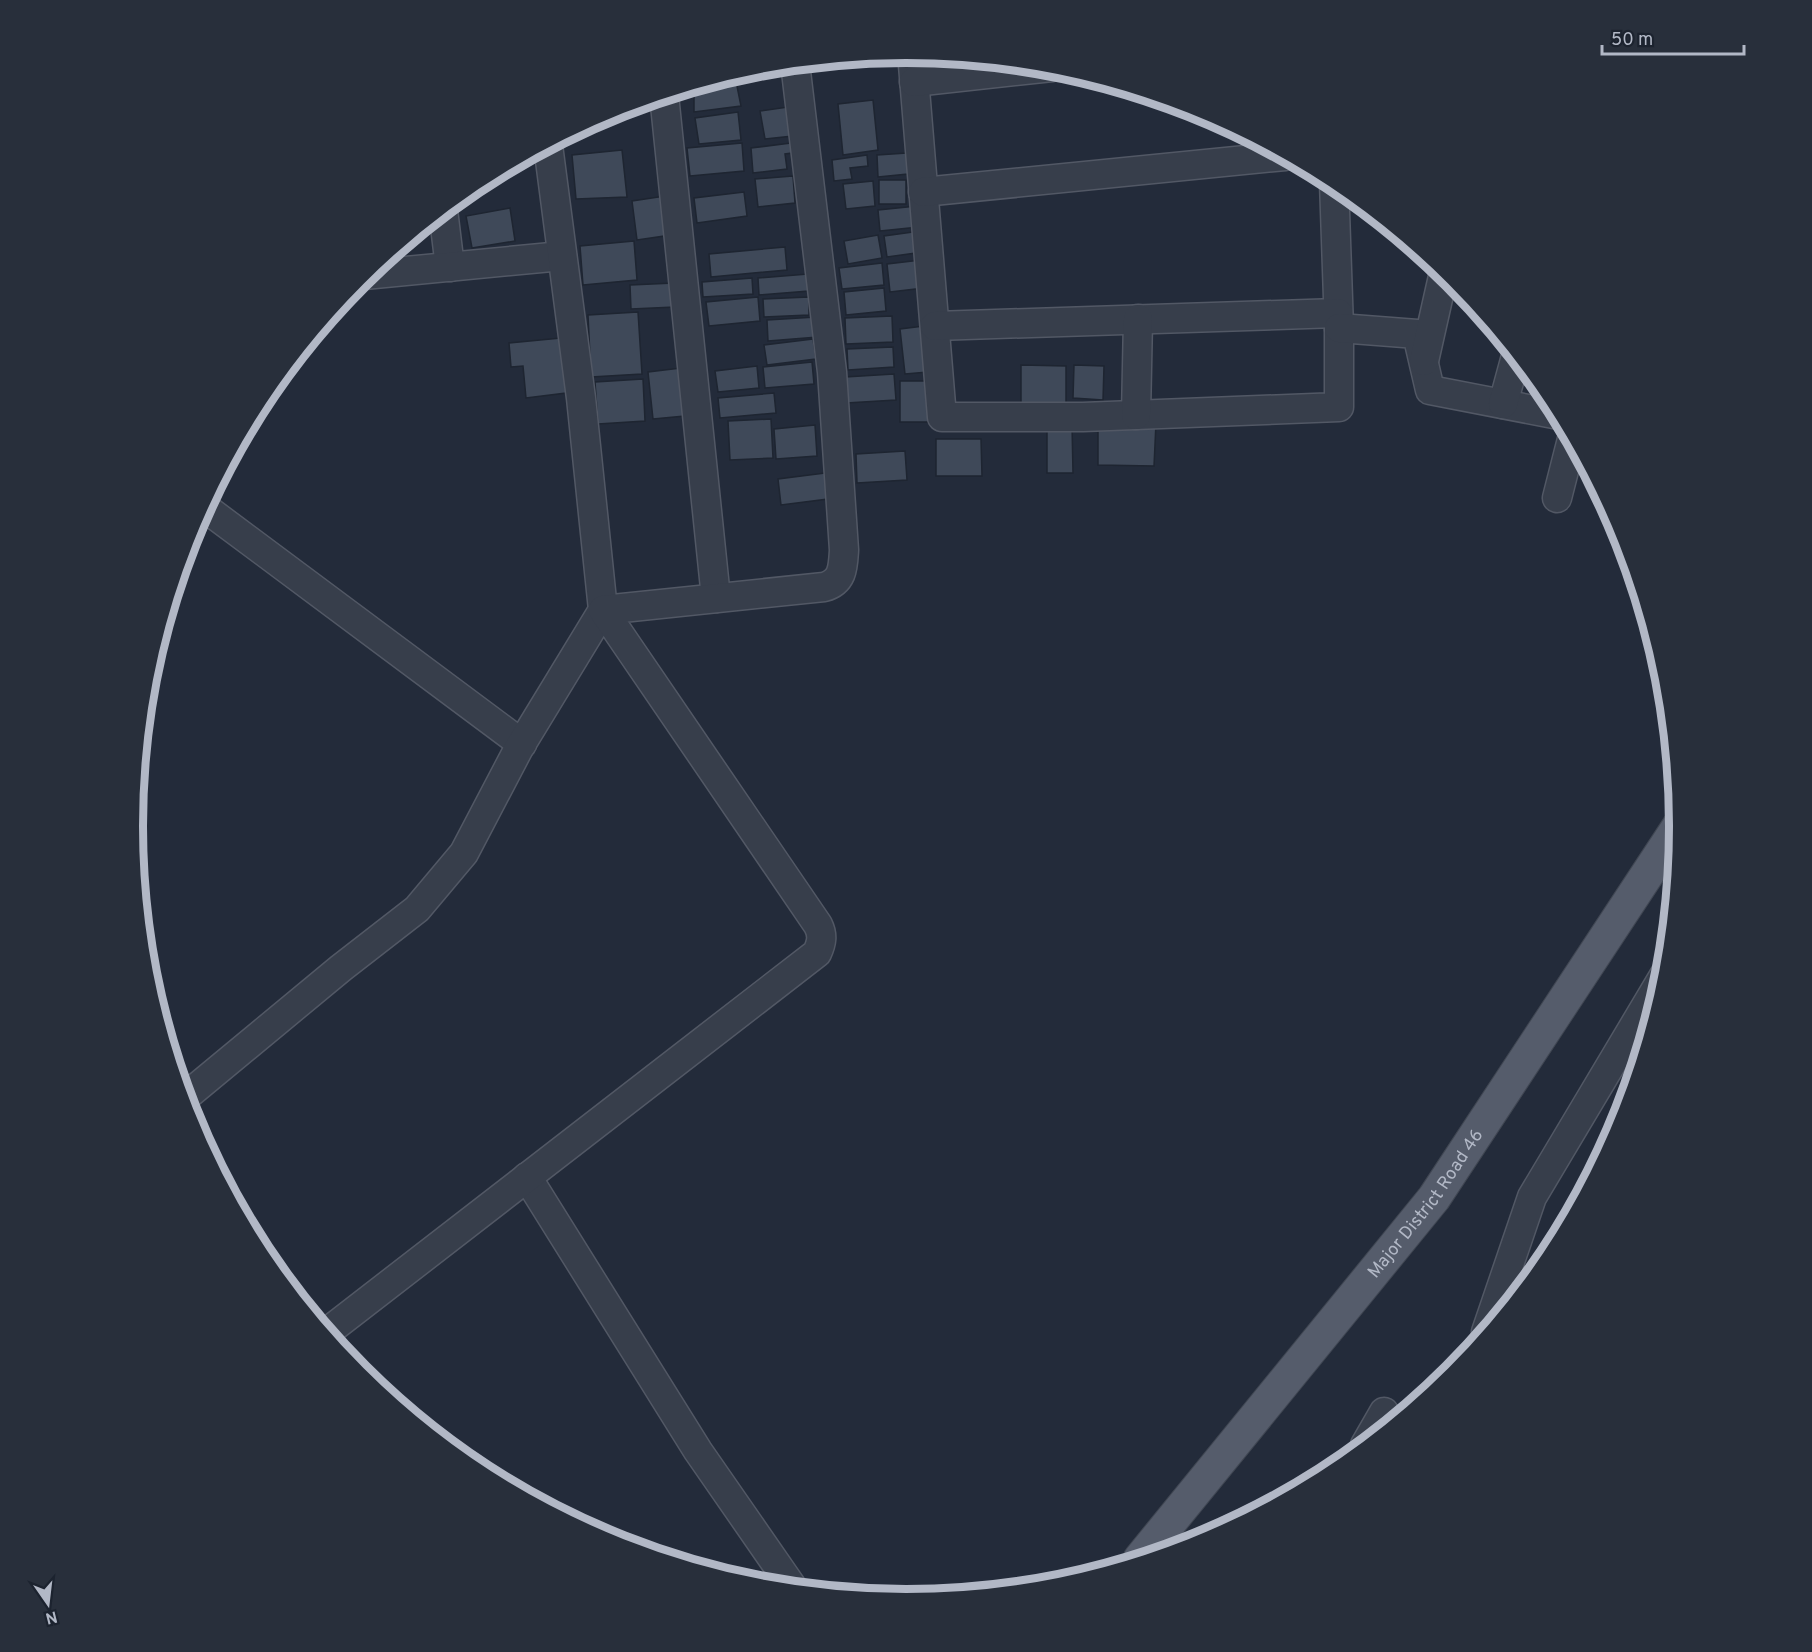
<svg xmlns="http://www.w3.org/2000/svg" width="1812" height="1652" font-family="Overpass,sans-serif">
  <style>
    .building { fill: #3f4959; stroke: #1e2531; stroke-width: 1.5 }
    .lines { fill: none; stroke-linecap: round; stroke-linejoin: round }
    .minor-casing { stroke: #525865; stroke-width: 31 }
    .major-casing { stroke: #404753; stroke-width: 35 }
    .minor { stroke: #373e4b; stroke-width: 28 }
    .major { stroke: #555c6b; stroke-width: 33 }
    .labels { text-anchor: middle; stroke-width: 6; stroke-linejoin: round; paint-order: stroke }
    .street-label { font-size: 18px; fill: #b2b8c6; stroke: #1c232f }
    .rim { fill: none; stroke: #b2b8c6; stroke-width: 8 }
  </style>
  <rect width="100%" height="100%" fill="#232b3a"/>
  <!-- building -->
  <g class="building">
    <polygon points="736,81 741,106 694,112 694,86"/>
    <polygon points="873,100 878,150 843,155 838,104"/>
    <polygon points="788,107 793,136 765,139 760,111"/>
    <polygon points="738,112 741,140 699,144 695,118"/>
    <polygon points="742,143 744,171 690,176 687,148"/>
    <polygon points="791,143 792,153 785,154 787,169 753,173 751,148"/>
    <polygon points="622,150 627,197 576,199 572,155"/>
    <polygon points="907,153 908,174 878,177 877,155"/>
    <polygon points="867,155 868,166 850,168 852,179 834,181 832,160"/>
    <polygon points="793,176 795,203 758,207 755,179"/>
    <rect x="879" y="180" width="27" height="24"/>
    <polygon points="873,181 875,206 846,209 843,184"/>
    <polygon points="744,192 747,216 697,223 694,198"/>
    <polygon points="665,196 671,235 637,240 632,201"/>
    <polygon points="917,206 919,227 880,231 878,210"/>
    <polygon points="510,208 515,241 472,248 466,216"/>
    <polygon points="920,231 923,252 887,257 884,236"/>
    <polygon points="878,235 882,258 848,264 844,241"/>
    <polygon points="634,241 637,280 583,285 580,246"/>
    <polygon points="785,247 787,270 711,277 709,254"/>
    <polygon points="921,260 924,288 890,292 887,264"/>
    <polygon points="882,263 884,285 842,289 839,268"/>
    <polygon points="808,274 809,291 759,295 758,278"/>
    <polygon points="752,278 753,294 703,297 702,282"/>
    <polygon points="674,283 675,307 631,309 630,285"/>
    <polygon points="884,288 886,311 846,315 844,292"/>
    <polygon points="758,297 760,321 709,326 706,302"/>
    <polygon points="809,297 809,315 764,317 763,299"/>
    <polygon points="638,312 642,374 591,377 588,315"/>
    <polygon points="892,316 893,342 846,344 845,318"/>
    <polygon points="816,317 818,337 768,341 767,320"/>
    <polygon points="924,326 928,372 905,374 900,329"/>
    <polygon points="561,338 566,393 526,398 523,366 511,367 509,343"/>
    <polygon points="813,339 816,359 767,365 764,345"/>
    <polygon points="893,347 894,367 848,370 847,349"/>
    <polygon points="812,362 814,384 765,388 763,367"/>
    <polygon points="1021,365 1066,366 1066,405 1021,404"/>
    <polygon points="1074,365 1104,366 1103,400 1073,398"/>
    <polygon points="757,366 759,388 718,392 715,371"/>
    <polygon points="681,368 685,416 653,419 648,372"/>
    <polygon points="894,374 896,400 846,403 845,377"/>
    <polygon points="643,379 645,421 598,424 595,382"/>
    <polygon points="900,381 931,381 930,422 900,422"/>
    <polygon points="774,393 776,413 720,418 718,398"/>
    <polygon points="771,419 773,458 730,460 728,421"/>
    <polygon points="1098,422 1156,423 1154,466 1098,465"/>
    <polygon points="815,425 817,456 776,459 774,429"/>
    <polygon points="1072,425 1073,473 1047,473 1047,426"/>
    <polygon points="936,439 981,439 982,476 936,476"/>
    <polygon points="905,451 907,480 857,483 856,454"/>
    <polygon points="825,473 828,499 781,505 778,479"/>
  </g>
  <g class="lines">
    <!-- minor casing -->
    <g class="minor-casing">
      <g id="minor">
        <polyline points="912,53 942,417 1083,417 1339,407 1339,328 1334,182"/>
        <polyline points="914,82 1052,67"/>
        <polyline points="664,95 716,598"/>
        <polyline points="923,192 1285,156"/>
        <polyline points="443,210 450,267"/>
        <polyline points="364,275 562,256"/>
        <polyline points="935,326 1338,313"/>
        <polyline points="1339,328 1417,334 1430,390 1559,415"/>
        <polyline points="1424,361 1444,272"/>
        <polyline points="1503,404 1516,356"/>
        <polyline points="1136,415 1138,319"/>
        <polyline points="1557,498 1572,439"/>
        <polyline points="204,507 522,744"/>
        <polyline points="184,1098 341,968 417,909 464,853 519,748 603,610 581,398 548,145"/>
        <polyline points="527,1177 698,1451 793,1588"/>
        <polyline points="1486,1332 1532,1197 1665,974"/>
        <path d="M326,1333L817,953C822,942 823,935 818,925L603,610L824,587C843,582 843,567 844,550L832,372L795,63"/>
        <polyline points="1365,1445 1384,1412"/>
      </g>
    </g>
    <!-- major casing -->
    <g class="major-casing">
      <g id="major">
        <path id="s1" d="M1140,1559L1434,1198L1679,826"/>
      </g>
    </g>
    <!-- minor -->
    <use href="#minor" class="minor"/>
    <!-- major -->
    <use href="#major" class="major"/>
  </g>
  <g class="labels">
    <!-- street labels -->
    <g class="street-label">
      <text dy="6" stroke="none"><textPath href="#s1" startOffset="456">Major District Road 46</textPath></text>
    </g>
  </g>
  <!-- crop -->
  <path d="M0 0H1812V1652H0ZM143 826a763 763 0 1 1 1526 0a763 763 0 1 1-1526 0Z" fill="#282f3b" fill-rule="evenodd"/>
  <path class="rim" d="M143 826a763 763 0 1 1 1526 0a763 763 0 1 1-1526 0Z"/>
  <!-- north arrow -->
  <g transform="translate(48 1604) rotate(166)" stroke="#1c232f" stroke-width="4.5" paint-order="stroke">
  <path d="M0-4.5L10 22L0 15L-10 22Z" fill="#b2b8c6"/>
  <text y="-9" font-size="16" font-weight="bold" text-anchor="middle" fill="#b2b8c6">N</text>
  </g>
  <!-- scale -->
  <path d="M1602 45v9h142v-9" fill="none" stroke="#b2b8c6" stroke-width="3"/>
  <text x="1611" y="45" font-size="18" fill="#b2b8c6" stroke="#1c232f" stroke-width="4.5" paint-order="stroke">50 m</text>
</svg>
